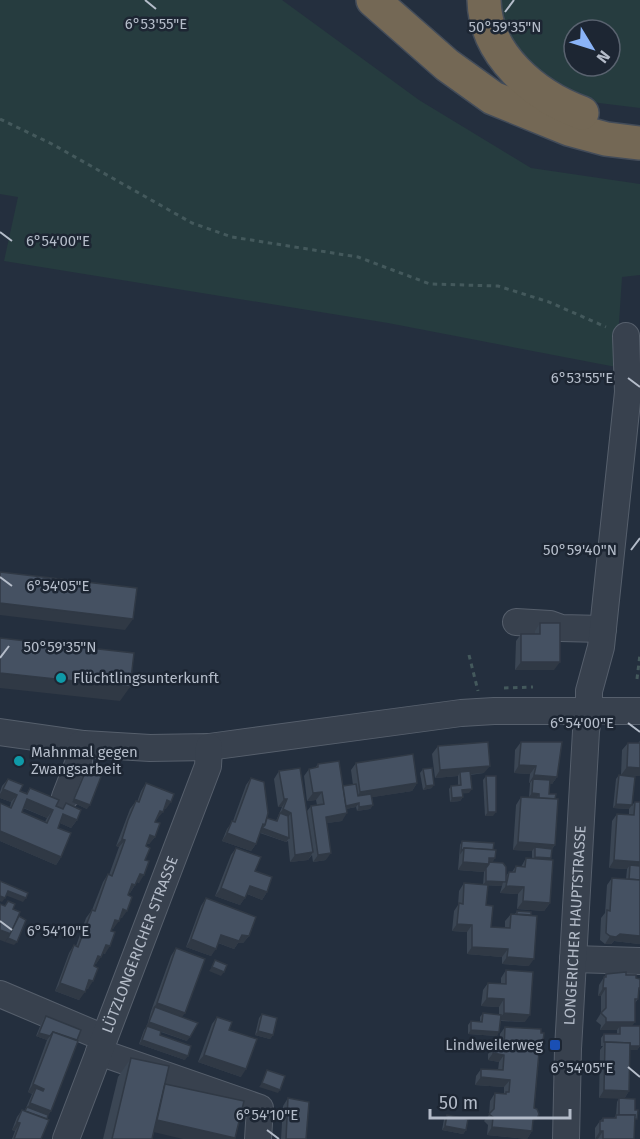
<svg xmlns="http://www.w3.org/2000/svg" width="640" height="1139" font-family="'Fira Sans',sans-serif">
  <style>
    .green { fill: #263c3f; fill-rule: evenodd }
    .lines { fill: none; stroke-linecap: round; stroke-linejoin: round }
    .minor-casing { stroke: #565f6c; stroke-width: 28 }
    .highway-casing { stroke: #434c59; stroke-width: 36 }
    .path { stroke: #44595c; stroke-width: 3; stroke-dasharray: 4.5 4.5; stroke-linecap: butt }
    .minor { stroke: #38414e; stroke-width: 26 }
    .highway { stroke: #746855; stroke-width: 33 }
    .wall { fill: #3b4654; fill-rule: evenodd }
    .shaded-wall { fill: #303945 }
    .building { fill: #455162; stroke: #303945; stroke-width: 1.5; fill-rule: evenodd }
    .ticks { fill: none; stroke: #b4bcc9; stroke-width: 2 }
    .culture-dot { fill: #0f9aa8; stroke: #1d2633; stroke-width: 2 }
    .transit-dot { fill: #1a4fb4; stroke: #1d2633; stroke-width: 2 }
    .labels { text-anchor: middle; stroke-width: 5; stroke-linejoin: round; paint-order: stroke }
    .poi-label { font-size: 15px; fill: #b4bcc9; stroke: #1d2633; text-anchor: start }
    .street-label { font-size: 15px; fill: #b4bcc9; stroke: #1d2633 }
    .ticks-label { font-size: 15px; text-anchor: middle; fill: #b4bcc9; stroke: #1d2633; stroke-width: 5; stroke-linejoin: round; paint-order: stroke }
  </style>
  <rect width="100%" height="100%" fill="#242f3e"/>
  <!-- green -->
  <g class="green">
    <polygon points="0,0 282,0 419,100 531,168 640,184 640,275 622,277 616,367 388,323 4,261 18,197 0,194"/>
    <path d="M496,0H640V108L599,103L567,94L513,53ZM574,30H610V66H574Z"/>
  </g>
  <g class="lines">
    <!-- minor casing -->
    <g class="minor-casing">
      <g id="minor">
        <polyline points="516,622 550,624 561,628 603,629"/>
        <polyline points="0,732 84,744 150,748 209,747 461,713 494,711 640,711"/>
        <polyline points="65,797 79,761 81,744"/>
        <polyline points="573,959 640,961"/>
        <polyline points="0,994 104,1038"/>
        <polyline points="99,1052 260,1108 258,1139"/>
        <path id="s1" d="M66,1139L208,766L209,747"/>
        <path id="s2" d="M566,1139L568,1049L586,731L589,712V691L601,647L628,392L626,336"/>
      </g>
    </g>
    <!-- highway casing -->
    <g class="highway-casing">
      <g id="highway">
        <polyline points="373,0 447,65 493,98 569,129 606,139 640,143"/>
        <path d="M484,0C485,55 535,96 582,113"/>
      </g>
    </g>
    <!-- path -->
    <g class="path">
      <polyline points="0,119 52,144 192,223 232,237 358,257 430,284 498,286 549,302 606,327"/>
      <polyline points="469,655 478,691"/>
      <polyline points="637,679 640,654"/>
      <polyline points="504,688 533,687"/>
    </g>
    <!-- minor -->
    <use href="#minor" class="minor"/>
    <!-- highway -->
    <use href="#highway" class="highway"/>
  </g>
  <!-- wall -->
  <g class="wall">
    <polygon points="540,623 554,670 515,670 516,641 521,634 535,634 535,631"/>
    <polygon points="640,741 640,776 621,775 622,750 628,743 638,743"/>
    <polygon points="521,742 557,777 552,784 550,784 549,794 555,845 552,849 551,858 550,860 550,903 544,911 517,909 518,894 500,893 502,886 483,885 484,872 458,870 460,845 462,841 493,850 495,858 492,862 506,876 509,872 512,872 516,866 521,867 526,858 532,859 532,851 513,850 516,805 521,797 537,798 529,797 530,783 529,783 530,774 514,773 515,750"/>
    <polygon points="438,746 484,773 470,775 469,793 462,793 463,797 460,801 450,802 449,789 451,786 458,785 458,776 435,778 432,754"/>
    <polygon points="356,763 417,783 412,791 372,797 373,805 370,809 357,811 356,807 346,809 342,821 327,823 326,860 313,862 312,855 308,860 290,862 288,841 286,842 260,833 256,844 251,851 222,841 227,829 233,821 246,785 251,778 267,818 276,821 282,807 278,807 274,779 279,771 307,811 311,806 317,805 316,800 307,801 304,776 309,769 315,768 318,764 343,786 353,785 351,770"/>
    <polygon points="87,768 87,809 72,802 84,771"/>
    <polygon points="423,769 432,788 423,790 420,773"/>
    <polygon points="619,775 632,805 635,802 640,802 640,944 639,944 614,941 611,944 605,944 600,940 601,918 605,913 607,885 612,878 626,879 627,869 609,868 612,821 617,814 629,814 629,809 613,808 616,779"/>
    <polygon points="486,776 493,816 485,816 483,780"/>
    <path d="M8,779L20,791L27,793L30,788L56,806L62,809L66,803L77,820L71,828L60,823L58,828L61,857L56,865L0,841V803L10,807L11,802L0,798V792L2,786ZM23,808L47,818L45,822L22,812Z"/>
    <polygon points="146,783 166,809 164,809 155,822 155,837 149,844 147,844 146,846 145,860 139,883 137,882 130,893 129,893 122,918 120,917 113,929 112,928 105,954 103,953 96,964 95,964 88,989 86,988 79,1000 55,991 69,953 74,945 76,946 86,918 92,910 103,882 108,874 109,875 119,847 116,846 130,809 136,801 137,802 141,791"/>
    <polygon points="236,848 255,871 267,892 262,900 247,894 240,905 215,896 231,855"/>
    <polygon points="464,883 486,905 491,927 505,928 505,921 511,914 515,914 517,911 529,966 502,964 502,957 467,954 467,932 452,931 454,911 458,905 459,891"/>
    <polygon points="206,898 249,936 243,943 238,943 234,949 218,943 211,956 186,947 201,906"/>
    <polygon points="176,948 182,1017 187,1041 161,1032 160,1035 185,1060 139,1044 144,1030 147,1026 151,1011 171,956"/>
    <polygon points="506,970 525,1022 501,1021 497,1036 468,1034 468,1025 471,1021 480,1022 480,1017 483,1013 499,1015 499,1007 481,1006 483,990 488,983 501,984 501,978"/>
    <polygon points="606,974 626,975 640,979 640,989 638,992 638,999 635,1003 632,1026 640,1046 637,1050 630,1050 629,1091 624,1099 634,1123 634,1139 595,1139 595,1128 600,1121 603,1118 614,1118 616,1115 617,1102 619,1098 599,1098 600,1050 603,1046 601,1046 601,1038 604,1034 617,1034 617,1030 600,1030 601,1025 596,1021 601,1013 601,996 598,996 599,985"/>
    <polygon points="262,1014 273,1035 270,1039 255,1035 259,1018"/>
    <polygon points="46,1016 81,1030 51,1111 48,1115 41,1139 12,1139 15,1131 12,1130 17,1117 22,1110 24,1111 26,1108 32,1094 28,1092 47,1040 36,1036 43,1019"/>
    <polygon points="217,1017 229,1030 241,1077 198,1062 212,1024"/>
    <polygon points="505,1027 540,1046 532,1131 527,1139 487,1135 488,1125 484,1121 489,1115 490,1101 495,1093 504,1094 504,1087 475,1085 476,1076 481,1069 498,1070 499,1062 488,1060 488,1054 494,1047 499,1047 500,1034"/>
    <polygon points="131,1058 154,1132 152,1139 103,1139 118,1077"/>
    <polygon points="288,1098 306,1139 281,1139 283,1106"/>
    <polygon points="447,1115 466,1130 463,1134 442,1130 444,1119"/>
  </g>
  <!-- shaded-wall -->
  <g class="shaded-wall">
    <polygon points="0,603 133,619 125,630 0,615"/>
    <polygon points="521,662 560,662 554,670 515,670"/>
    <polygon points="0,673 130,687 120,701 0,688"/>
    <polygon points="519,765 536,766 530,774 514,773"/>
    <polygon points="490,766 484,773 461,775 460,772 458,776 435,778 440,770"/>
    <polygon points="627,767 640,768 640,776 621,775"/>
    <polygon points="534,775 557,777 552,784 532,783 533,779 530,783 529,783"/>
    <polygon points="417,783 412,791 355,800 360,792"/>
    <polygon points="434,785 432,788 423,790 426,786"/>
    <polygon points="3,789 17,795 11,802 0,798 0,794"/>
    <polygon points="472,789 469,793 459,794 462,790"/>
    <polygon points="322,792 316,800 307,801 313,793"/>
    <polygon points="532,793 539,794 537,798 529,797"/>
    <polygon points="463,797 460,801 450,802 452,798"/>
    <polygon points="27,799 53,810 47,818 22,807"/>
    <polygon points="74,799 90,805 87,809 72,802"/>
    <polygon points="284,799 287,799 282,807 278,807"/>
    <polygon points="167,800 171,802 166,809 162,808"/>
    <polygon points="359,803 356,807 340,810 343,806"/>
    <polygon points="616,804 632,805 629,809 613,808"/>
    <polygon points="373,805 370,809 357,811 359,807"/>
    <polygon points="283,809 291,813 286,820 280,813 277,817"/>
    <polygon points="160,811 163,812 157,819 154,818"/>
    <polygon points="488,812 496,812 493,816 485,816"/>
    <polygon points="347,813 342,821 321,824 326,817"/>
    <polygon points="63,814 77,820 71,828 58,822"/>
    <polygon points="262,828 289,838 286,842 259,832"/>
    <polygon points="0,831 61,857 56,865 0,841"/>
    <polygon points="227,833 256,844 251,851 222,841"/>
    <polygon points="150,835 155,837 149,844 145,843"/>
    <polygon points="122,839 125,840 119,847 116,846"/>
    <polygon points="518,842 555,845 549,852 535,847 532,851 513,850"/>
    <polygon points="313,852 308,860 290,862 295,855"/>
    <polygon points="331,853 326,860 313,862 318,855"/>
    <polygon points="535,857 551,858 549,862 532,861"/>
    <polygon points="489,858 495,858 490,866 488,866 484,872 458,870 463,862"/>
    <polygon points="614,860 640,862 640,868 630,865 627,869 609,868"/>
    <polygon points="140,874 144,875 139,883 135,881"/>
    <polygon points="486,881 503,882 502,886 483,885"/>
    <polygon points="132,884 135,885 130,893 127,892"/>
    <polygon points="250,886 267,892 262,900 245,893"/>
    <polygon points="506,886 524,887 518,894 500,893"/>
    <polygon points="221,888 245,898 240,905 215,896"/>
    <polygon points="8,891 26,898 23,902 5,895"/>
    <polygon points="0,896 5,898 2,902 0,901"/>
    <polygon points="523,901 550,903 544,911 517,909"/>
    <polygon points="123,909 127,911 122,918 118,916"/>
    <polygon points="115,920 119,921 113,929 110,927"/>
    <polygon points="457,924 472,925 467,932 452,931"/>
    <polygon points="0,930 11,934 5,942 0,940"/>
    <polygon points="620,934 640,936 640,944 639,944 614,941 611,944 605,944 610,936"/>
    <polygon points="221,935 242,935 249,936 243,943 238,943 234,949 216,942"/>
    <polygon points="8,938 17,942 14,945 5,942"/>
    <polygon points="191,939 216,949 211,956 186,947"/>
    <polygon points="106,945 110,946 105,954 101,952"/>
    <polygon points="472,947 508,949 502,957 467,954"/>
    <polygon points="98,956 101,957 96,964 93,963"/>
    <polygon points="507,957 534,959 529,966 502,964"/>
    <polygon points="212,967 224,972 221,976 209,971"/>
    <polygon points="89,980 93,981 88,989 84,988"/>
    <polygon points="60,983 85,992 79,1000 55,991"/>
    <polygon points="603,988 606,988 601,996 598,996"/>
    <polygon points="487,998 504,999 499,1007 481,1006"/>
    <polygon points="157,1003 185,1013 179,1021 155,1007 151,1011"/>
    <polygon points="504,1013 530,1015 525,1022 498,1020"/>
    <polygon points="149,1022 190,1037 187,1041 146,1026"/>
    <polygon points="606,1022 635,1022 630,1029 620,1026 617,1030 600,1030"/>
    <polygon points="471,1030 499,1032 497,1036 468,1034"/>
    <polygon points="258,1031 273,1035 270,1039 255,1035"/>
    <polygon points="39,1033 50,1036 47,1040 36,1036"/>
    <polygon points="142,1040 188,1056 185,1060 139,1044"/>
    <polygon points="623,1046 640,1046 637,1050 620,1050"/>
    <polygon points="493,1053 504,1055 499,1062 488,1060"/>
    <polygon points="204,1055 246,1069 241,1077 198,1062"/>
    <polygon points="481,1077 510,1080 504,1087 475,1085"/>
    <polygon points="262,1083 280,1090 278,1093 259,1087"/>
    <polygon points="33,1084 44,1089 39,1096 36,1088 32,1094 28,1092"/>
    <polygon points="604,1090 629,1091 624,1099 599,1098"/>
    <polygon points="30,1103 51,1111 45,1119 25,1111"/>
    <polygon points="153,1119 235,1138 235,1139 183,1139 145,1130"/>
    <polygon points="17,1122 20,1123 15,1131 12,1130"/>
    <polygon points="445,1126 466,1130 463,1134 442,1130"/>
    <polygon points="492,1127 532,1131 527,1139 487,1135"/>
    <polygon points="600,1131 603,1131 598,1139 595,1139"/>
  </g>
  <!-- building -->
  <g class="building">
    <polygon points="0,572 137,588 133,619 0,603"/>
    <polygon points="540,623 560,623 560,662 521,662 521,634 540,634"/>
    <polygon points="0,638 134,653 130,687 0,673"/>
    <polygon points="488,742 490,766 440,770 438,746"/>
    <polygon points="521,742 562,742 557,777 534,775 536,766 519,765"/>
    <polygon points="628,743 640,743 640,768 627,767"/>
    <polygon points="413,754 417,783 360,792 356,763"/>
    <polygon points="339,761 347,813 326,817 331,853 318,855 311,806 324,804 322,792 313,793 309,769 318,767 318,764"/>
    <polygon points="87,768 102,774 90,805 74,799"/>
    <polygon points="300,768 313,852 295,855 291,813 283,809 287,799 284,799 279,771"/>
    <polygon points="432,768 434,785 426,786 423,769"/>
    <polygon points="470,771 472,789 462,790 463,797 452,798 451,786 461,785 460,772"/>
    <polygon points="619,775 635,777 632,805 616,804"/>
    <polygon points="486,776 496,776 496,812 488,812"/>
    <polygon points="251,778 264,782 268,813 265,825 263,824 256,844 227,833 232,821 235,822"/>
    <path d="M8,779L23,785L20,791L27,794L30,788L59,800L56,806L63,809L66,803L81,810L77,820L63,814L58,828L71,833L61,857L0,831V803L11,808L17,795L3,789ZM27,799L53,810L47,823L22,812Z"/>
    <polygon points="533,779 550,780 549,794 556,794 555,799 539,798 539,794 532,793"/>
    <polygon points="146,783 174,794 171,802 167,800 163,812 160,811 155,822 160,823 155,837 150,835 146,846 150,848 145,860 149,861 144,875 140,874 135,885 132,884 128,895 132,897 127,911 123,909 119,921 115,920 111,931 115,932 110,946 106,945 101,957 98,956 94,966 98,968 93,981 89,980 85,992 60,983 74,945 78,947 92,910 95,911 108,874 112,876 125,840 122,839 128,820 136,801 139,802"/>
    <polygon points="356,784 358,796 371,794 373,805 359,807 359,803 346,806 343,786"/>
    <polygon points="521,797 558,799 555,845 518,842"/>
    <polygon points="635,802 640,802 640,862 614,860 617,814 634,815"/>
    <polygon points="280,813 288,816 289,838 262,828 265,825 267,818 277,821"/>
    <polygon points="462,841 494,843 493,850 464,848 461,852"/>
    <polygon points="535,847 552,849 551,858 535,857"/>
    <polygon points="236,848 261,857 255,871 272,877 267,892 250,886 245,898 221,888"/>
    <polygon points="464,848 496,850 495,858 489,858 489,864 463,862"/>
    <polygon points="526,858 553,860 550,903 523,901 524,887 506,886 509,872 515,872 516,866 525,867"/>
    <polygon points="489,862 503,863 506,867 506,882 486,881 486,868 489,864"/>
    <polygon points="630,865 640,866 640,880 629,879"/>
    <polygon points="612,878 640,880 640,936 620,934 616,937 610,936 606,933 607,910 610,911"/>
    <polygon points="0,881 28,893 26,898 8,891 5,898 0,896"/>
    <polygon points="464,883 488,885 486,905 493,906 491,927 510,928 511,914 537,916 534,959 507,957 508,949 472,947 472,925 457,924 459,903 463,904"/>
    <polygon points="206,898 256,917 249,936 242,935 239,941 221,935 216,949 191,939"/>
    <polygon points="8,901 15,904 13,909 20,912 11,934 0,930 0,904 5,906"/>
    <polygon points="517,911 531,912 531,915 517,914"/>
    <polygon points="19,916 26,920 17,942 8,938"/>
    <polygon points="176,948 205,959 185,1013 157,1003"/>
    <polygon points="215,960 227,965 224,972 212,967"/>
    <polygon points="506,970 533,972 530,1015 504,1013 504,999 487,998 488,983 506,984"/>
    <polygon points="626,972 626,975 636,975 636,978 640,979 640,988 639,988 638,999 635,999 635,1022 606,1022 606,1018 601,1013 606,1008 606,988 603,988 604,977 606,977 606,974"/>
    <polygon points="155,1007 198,1023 190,1037 149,1022"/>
    <polygon points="483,1013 501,1015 499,1032 471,1030 471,1021 482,1022"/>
    <polygon points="262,1014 277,1018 273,1035 258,1031"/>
    <polygon points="46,1016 81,1030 77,1040 53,1032 50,1036 39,1033"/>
    <polygon points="217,1017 232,1022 229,1030 257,1039 246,1069 204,1055"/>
    <polygon points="147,1026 161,1031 160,1035 191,1046 188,1056 142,1040"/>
    <polygon points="620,1026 640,1026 640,1046 630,1046 630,1043 604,1042 604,1034 620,1034"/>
    <polygon points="505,1027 541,1029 541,1033 544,1033 543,1041 540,1041 534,1108 537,1109 539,1114 537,1119 533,1120 532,1131 492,1127 493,1117 489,1114 494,1109 495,1093 506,1094 506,1092 509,1092 510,1080 481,1077 481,1069 503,1070 504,1055 493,1053 494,1047 504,1048"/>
    <polygon points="53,1032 78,1041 51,1111 30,1103 36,1088 43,1091 44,1089 33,1084"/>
    <polygon points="605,1042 630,1043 629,1091 604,1090"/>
    <polygon points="131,1058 169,1066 152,1139 112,1139"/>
    <polygon points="267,1070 285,1076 280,1090 262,1083"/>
    <polygon points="165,1084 244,1101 235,1138 157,1120"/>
    <polygon points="288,1098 309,1102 306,1139 286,1139"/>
    <polygon points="619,1098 635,1099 635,1110 638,1110 637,1119 634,1119 635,1115 619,1115"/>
    <polygon points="27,1107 48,1115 47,1119 25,1111"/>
    <polygon points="22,1110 49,1120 41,1139 14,1139 20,1123 17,1122"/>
    <polygon points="447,1115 468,1119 466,1130 445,1126"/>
    <polygon points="616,1115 635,1115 634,1139 603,1139 603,1131 600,1131 600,1121 603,1121 603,1118 616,1118"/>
  </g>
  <!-- ticks -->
  <path class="ticks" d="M145,0L156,9M505,12L514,0M0,232L12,241M628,378L640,387M631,550L640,538M0,577L12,586M0,658L9,646M628,723L640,732M0,921L12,930M628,1067L640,1077M267,1130L279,1139"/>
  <!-- markers -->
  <g class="culture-dot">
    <circle cx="61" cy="678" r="6"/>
    <circle cx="19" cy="761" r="6"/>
  </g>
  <rect class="transit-dot" x="549" y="1039" width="12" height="12" rx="3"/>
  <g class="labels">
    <!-- poi labels -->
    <g class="poi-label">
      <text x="73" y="683">Flüchtlingsunterkunft</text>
      <text x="31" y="757">Mahnmal gegen<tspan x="31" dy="17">Zwangsarbeit</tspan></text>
      <text x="543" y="1050" text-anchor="end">Lindweilerweg</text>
    </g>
    <!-- street labels -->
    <g class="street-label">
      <text dy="5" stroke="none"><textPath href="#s2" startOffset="214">LONGERICHER HAUPTSTRASSE</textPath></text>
      <text dy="5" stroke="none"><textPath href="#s1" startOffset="208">LÜTZLONGERICHER STRASSE</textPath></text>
    </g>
  </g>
  <g class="ticks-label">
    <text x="156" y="29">6°53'55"E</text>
    <text x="505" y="32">50°59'35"N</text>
    <text x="58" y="246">6°54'00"E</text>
    <text x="582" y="383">6°53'55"E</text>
    <text x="580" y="555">50°59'40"N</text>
    <text x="58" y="591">6°54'05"E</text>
    <text x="60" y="652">50°59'35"N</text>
    <text x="582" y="728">6°54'00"E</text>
    <text x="58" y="936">6°54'10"E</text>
    <text x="582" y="1073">6°54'05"E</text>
    <text x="267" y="1120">6°54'10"E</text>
  </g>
  <!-- north arrow -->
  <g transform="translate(592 48) rotate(128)"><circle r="28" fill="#1d2633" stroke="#59626f" stroke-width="1.5"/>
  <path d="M0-4.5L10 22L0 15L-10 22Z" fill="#8ab4f8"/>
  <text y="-9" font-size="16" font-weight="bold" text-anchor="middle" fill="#b4bcc9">N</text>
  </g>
  <!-- scale -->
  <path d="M430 1109v9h140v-9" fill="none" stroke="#b4bcc9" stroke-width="3"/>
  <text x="439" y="1109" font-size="18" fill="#b4bcc9" stroke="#1d2633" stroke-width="4.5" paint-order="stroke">50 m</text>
</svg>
